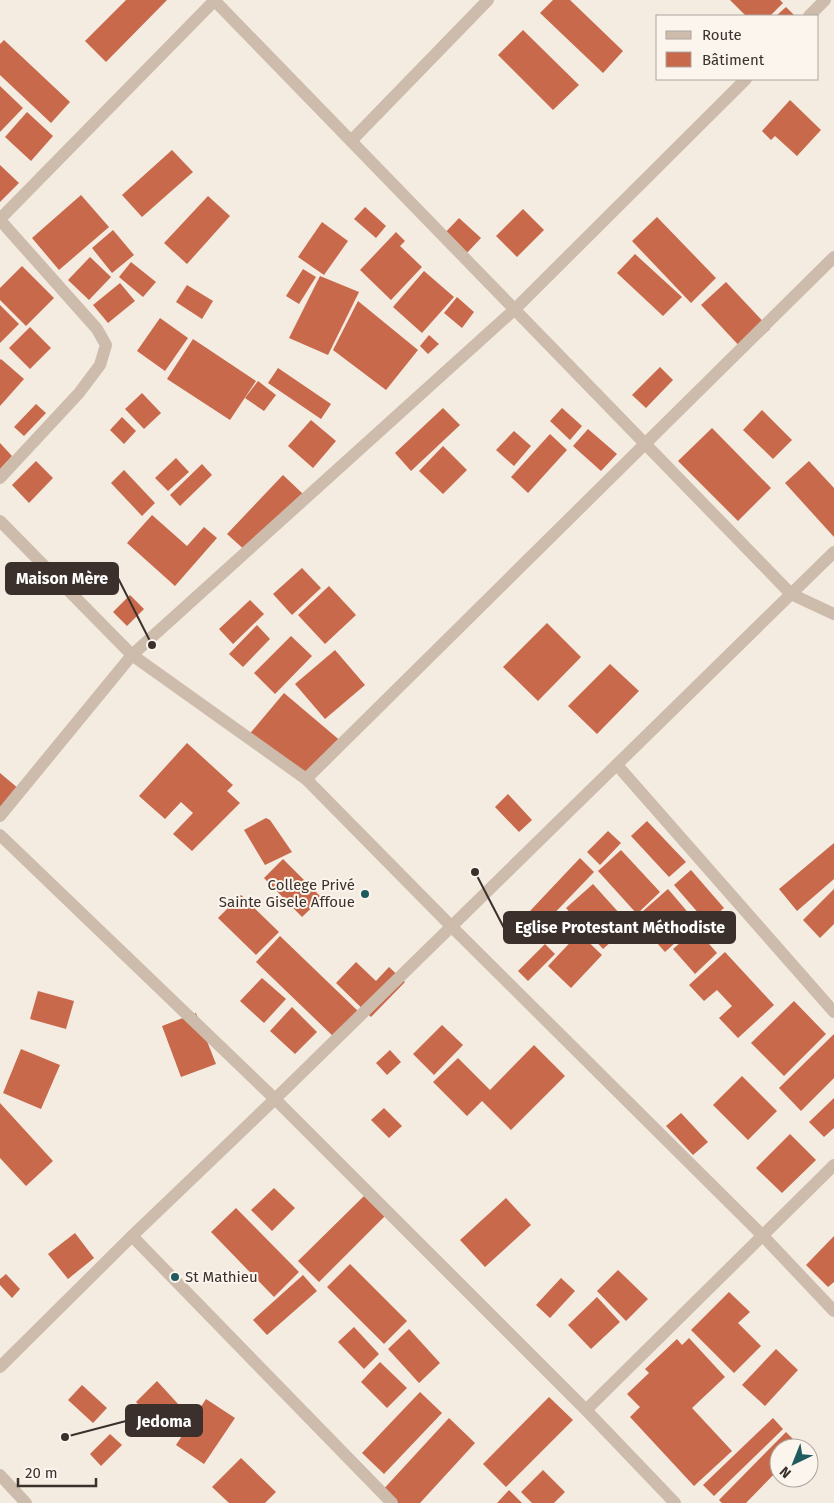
<svg xmlns="http://www.w3.org/2000/svg" width="834" height="1503" font-family="'Fira Sans',sans-serif">
  <style>
    .building { fill: #c8694b }
    .lines { fill: none; stroke-linecap: round; stroke-linejoin: round }
    .minor { stroke: #cdbbac; stroke-width: 12 }
    .poi-dot { fill: #1f5a5e; stroke: #fbf5ee; stroke-width: 2 }
    .labels { text-anchor: middle; stroke-width: 4; stroke-linejoin: round; paint-order: stroke }
    .poi-label { font-size: 15px; fill: #3b302b; stroke: #fbf5ee; text-anchor: end }
    .leader { fill: none; stroke: #3b302b; stroke-width: 2 }
    .callout-dot { fill: #3b302b; stroke: #fbf5ee; stroke-width: 2 }
    .callout { fill: #3b302b; stroke: #3b302b; stroke-width: 2 }
    .callout-label { font-size: 16px; text-anchor: middle; font-weight: bold; fill: #fff }
  </style>
  <rect width="100%" height="100%" fill="#f4ebe1"/>
  <!-- building -->
  <g class="building">
    <polygon points="126,0 167,0 106,62 85,41"/>
    <polygon points="553,0 570,0 623,51 603,73 540,13"/>
    <polygon points="730,0 780,0 783,3 770,16 746,16"/>
    <polygon points="786,7 795,16 776,16"/>
    <polygon points="523,30 579,85 553,110 498,55"/>
    <polygon points="4,40 70,102 51,123 0,75 0,44"/>
    <polygon points="0,86 23,108 0,132"/>
    <polygon points="790,100 821,130 797,156 775,136 771,140 762,131"/>
    <polygon points="27,112 53,136 31,161 5,137"/>
    <polygon points="172,150 193,172 142,217 122,195"/>
    <polygon points="0,165 19,183 0,202"/>
    <polygon points="81,195 109,227 59,270 32,238"/>
    <polygon points="208,196 230,216 187,264 164,243"/>
    <polygon points="365,207 386,226 376,238 354,219"/>
    <polygon points="523,209 544,230 517,257 496,236"/>
    <polygon points="657,217 716,278 691,303 632,241"/>
    <polygon points="459,218 481,238 464,256 443,235"/>
    <polygon points="322,222 348,241 324,275 298,257"/>
    <polygon points="113,230 134,255 112,273 92,248"/>
    <polygon points="396,232 405,241 400,246 422,267 391,300 360,270"/>
    <polygon points="635,254 682,297 663,316 617,273"/>
    <polygon points="90,257 111,277 89,300 68,280"/>
    <polygon points="131,262 156,282 143,297 119,277"/>
    <polygon points="22,266 54,298 26,326 0,300 0,288"/>
    <polygon points="303,269 316,277 299,304 286,296"/>
    <polygon points="424,271 454,297 422,333 393,307"/>
    <polygon points="320,276 359,292 328,355 289,338"/>
    <polygon points="726,282 770,329 745,352 701,305"/>
    <polygon points="120,283 135,301 108,323 93,305"/>
    <polygon points="187,285 213,301 202,319 176,302"/>
    <polygon points="457,297 474,312 462,328 444,313"/>
    <polygon points="358,301 418,350 386,390 333,350"/>
    <polygon points="0,305 19,324 0,343"/>
    <polygon points="160,318 188,338 165,371 137,351"/>
    <polygon points="30,327 51,348 30,369 9,348"/>
    <polygon points="429,335 439,344 428,354 420,346"/>
    <polygon points="193,339 256,381 230,420 167,379"/>
    <polygon points="1,359 24,379 0,406 0,360"/>
    <polygon points="660,367 673,380 646,408 632,395"/>
    <polygon points="278,368 331,404 321,419 268,383"/>
    <polygon points="258,381 276,395 264,411 245,398"/>
    <polygon points="142,393 161,413 144,429 125,409"/>
    <polygon points="36,404 46,413 24,436 14,427"/>
    <polygon points="443,408 460,425 411,471 395,453"/>
    <polygon points="562,408 582,426 570,440 550,421"/>
    <polygon points="762,410 792,440 773,459 743,430"/>
    <polygon points="122,417 136,431 124,444 110,430"/>
    <polygon points="311,420 336,441 313,468 288,446"/>
    <polygon points="712,428 771,488 738,521 678,461"/>
    <polygon points="588,429 617,454 601,471 573,446"/>
    <polygon points="514,431 531,446 514,466 496,450"/>
    <polygon points="550,434 567,450 528,493 511,477"/>
    <polygon points="0,443 12,456 0,469"/>
    <polygon points="443,446 467,470 443,494 419,471"/>
    <polygon points="176,458 189,472 168,491 155,478"/>
    <polygon points="36,461 53,478 29,503 12,485"/>
    <polygon points="809,461 834,488 834,537 785,483"/>
    <polygon points="202,464 212,475 180,506 170,495"/>
    <polygon points="124,470 155,503 142,516 111,483"/>
    <polygon points="283,475 303,494 248,553 227,534"/>
    <polygon points="152,515 187,546 204,527 217,538 175,586 127,543"/>
    <polygon points="302,568 321,588 292,615 273,594"/>
    <polygon points="329,586 356,615 325,644 298,615"/>
    <polygon points="130,595 144,609 127,626 113,612"/>
    <polygon points="250,600 264,614 233,644 219,629"/>
    <polygon points="547,623 581,657 538,701 503,667"/>
    <polygon points="257,625 270,639 243,667 229,654"/>
    <polygon points="291,636 312,656 275,694 254,673"/>
    <polygon points="335,650 365,685 325,719 295,684"/>
    <polygon points="610,664 639,691 597,734 568,706"/>
    <polygon points="284,693 343,743 317,772 296,776 247,737"/>
    <polygon points="187,743 233,785 227,791 240,803 192,851 173,834 193,813 181,802 165,819 139,796"/>
    <polygon points="0,773 19,789 0,809"/>
    <polygon points="508,794 532,820 519,832 495,807"/>
    <polygon points="266,818 270,820 292,852 265,865 244,830"/>
    <polygon points="647,821 686,862 669,877 631,836"/>
    <polygon points="608,831 621,843 600,865 587,852"/>
    <polygon points="834,843 834,879 797,911 779,889"/>
    <polygon points="621,850 660,892 637,914 598,871"/>
    <polygon points="580,858 594,872 544,924 530,911"/>
    <polygon points="283,859 322,898 302,917 264,878"/>
    <polygon points="691,870 724,908 707,923 674,885"/>
    <polygon points="593,884 630,925 603,949 566,908"/>
    <polygon points="668,889 697,923 665,952 635,918"/>
    <polygon points="834,889 834,924 820,938 803,920"/>
    <polygon points="241,895 279,932 256,955 218,918"/>
    <polygon points="696,929 717,953 695,974 673,949"/>
    <polygon points="579,933 602,955 571,988 548,966"/>
    <polygon points="280,936 360,1013 336,1039 256,962"/>
    <polygon points="545,944 555,954 528,981 518,971"/>
    <polygon points="725,952 774,1005 738,1038 719,1018 732,1006 717,990 704,1001 689,985"/>
    <polygon points="356,962 376,981 389,967 405,982 371,1017 336,983"/>
    <polygon points="262,978 286,999 264,1023 240,1001"/>
    <polygon points="38,991 74,1001 66,1029 30,1019"/>
    <polygon points="794,1001 826,1034 784,1076 751,1043"/>
    <polygon points="292,1007 317,1032 295,1054 270,1031"/>
    <polygon points="196,1013 216,1064 181,1077 162,1026"/>
    <polygon points="442,1025 463,1045 434,1075 413,1054"/>
    <polygon points="834,1034 834,1078 801,1111 779,1088"/>
    <polygon points="534,1045 565,1076 511,1130 482,1101 467,1116 433,1082 458,1058 490,1090"/>
    <polygon points="21,1049 60,1065 41,1109 3,1093"/>
    <polygon points="390,1050 401,1062 387,1075 376,1063"/>
    <polygon points="742,1076 777,1111 748,1140 713,1105"/>
    <polygon points="834,1098 834,1128 824,1137 809,1122"/>
    <polygon points="0,1103 53,1161 26,1186 0,1158"/>
    <polygon points="384,1108 402,1126 389,1138 371,1120"/>
    <polygon points="681,1113 708,1142 693,1155 666,1126"/>
    <polygon points="790,1134 816,1160 782,1193 756,1168"/>
    <polygon points="274,1188 295,1208 272,1231 251,1210"/>
    <polygon points="364,1196 385,1216 319,1282 298,1261"/>
    <polygon points="506,1198 531,1225 485,1267 460,1240"/>
    <polygon points="236,1208 299,1272 274,1297 211,1232"/>
    <polygon points="75,1233 94,1258 68,1279 48,1254"/>
    <polygon points="834,1236 834,1282 828,1287 806,1265"/>
    <polygon points="350,1264 407,1321 384,1344 327,1287"/>
    <polygon points="618,1270 648,1299 626,1321 597,1291"/>
    <polygon points="6,1274 20,1289 12,1298 0,1285 0,1279"/>
    <polygon points="303,1275 317,1291 267,1335 253,1320"/>
    <polygon points="561,1278 575,1291 550,1318 536,1305"/>
    <polygon points="729,1292 750,1312 738,1323 761,1346 734,1373 691,1330"/>
    <polygon points="597,1297 620,1322 591,1349 568,1325"/>
    <polygon points="354,1327 379,1354 364,1369 338,1342"/>
    <polygon points="409,1329 440,1363 419,1383 388,1349"/>
    <polygon points="689,1338 725,1377 692,1408 732,1451 694,1486 630,1417 640,1407 627,1394 649,1373 645,1369 677,1339 682,1345"/>
    <polygon points="776,1349 798,1370 765,1406 742,1385"/>
    <polygon points="380,1362 407,1388 387,1408 361,1382"/>
    <polygon points="157,1381 190,1417 168,1437 136,1402"/>
    <polygon points="82,1385 107,1408 93,1423 68,1400"/>
    <polygon points="420,1392 442,1413 384,1474 362,1453"/>
    <polygon points="549,1397 573,1420 506,1487 483,1464"/>
    <polygon points="206,1399 235,1418 204,1464 176,1445"/>
    <polygon points="449,1418 475,1443 420,1503 391,1503 380,1493"/>
    <polygon points="773,1418 783,1429 714,1496 703,1485"/>
    <polygon points="786,1432 801,1447 779,1448 779,1469 746,1503 722,1503 719,1500"/>
    <polygon points="110,1434 122,1445 101,1466 90,1454"/>
    <polygon points="241,1458 276,1492 265,1503 229,1503 212,1487"/>
    <polygon points="543,1470 565,1492 554,1503 532,1503 521,1492"/>
    <polygon points="509,1490 522,1503 497,1503"/>
  </g>
  <g class="lines">
    <!-- minor -->
    <g class="minor">
      <polyline points="214,0 791,594 834,614"/>
      <polyline points="809,16 825,0"/>
      <polyline points="351,141 488,0"/>
      <polyline points="0,219 215,0"/>
      <polyline points="0,220 97,329 106,345 100,365 79,393 0,478"/>
      <polyline points="0,521 132,655 306,779 452,927 762,1235 834,1311"/>
      <polyline points="617,765 834,1012"/>
      <polyline points="306,779 834,257"/>
      <polyline points="0,816 132,655 515,309 746,79"/>
      <polyline points="0,835 275,1099 586,1410 675,1503"/>
      <polyline points="132,1236 392,1503"/>
      <polyline points="0,1367 132,1236 275,1099 834,552"/>
      <polyline points="586,1410 834,1165"/>
      <polyline points="0,1475 26,1503"/>
    </g>
  </g>
  <!-- markers -->
  <g class="poi-dot">
    <circle cx="365" cy="894" r="5"/>
    <circle cx="175" cy="1277" r="5"/>
  </g>
  <g class="labels">
    <!-- poi labels -->
    <g class="poi-label">
      <text x="355" y="890">College Privé<tspan x="355" dy="17">Sainte Gisele Affoue</tspan></text>
      <text x="185" y="1282" text-anchor="start">St Mathieu</text>
    </g>
  </g>
  <!-- callouts -->
  <path class="leader" d="M152 645L118 578M475 872L504 928M65 1437L126 1421"/>
  <g class="callout-dot">
    <circle cx="152" cy="645" r="5"/>
    <circle cx="475" cy="872" r="5"/>
    <circle cx="65" cy="1437" r="5"/>
  </g>
  <g class="callout">
    <rect x="6" y="563" width="112" height="31" rx="5"/>
    <rect x="504" y="912" width="231" height="31" rx="5"/>
    <rect x="126" y="1405" width="76" height="31" rx="5"/>
  </g>
  <g class="callout-label">
    <text x="62" y="584">Maison Mère</text>
    <text x="620" y="933">Eglise Protestant Méthodiste</text>
    <text x="164" y="1427">Jedoma</text>
  </g>
  <!-- legend -->
  <rect x="656" y="15" width="162" height="65" fill="#fbf5ee" stroke="#aea6a0"/>
  <rect x="666" y="31" width="25" height="8" fill="#cdbbac" stroke="#aea6a0"/>
  <text x="702" y="40" font-size="15" fill="#3b302b">Route</text>
  <rect x="666" y="52" width="25" height="15" fill="#c8694b" stroke="#aea6a0"/>
  <text x="702" y="65" font-size="15" fill="#3b302b">Bâtiment</text>
  <!-- north arrow -->
  <g transform="translate(794 1463) rotate(223)"><circle r="24" fill="#fbf5ee" stroke="#aea6a0"/>
  <path d="M0-4L9 19L0 12L-9 19Z" fill="#1f5a5e"/>
  <text y="-8" font-size="14" font-weight="bold" text-anchor="middle" fill="#3b302b">N</text>
  </g>
  <!-- scale -->
  <path d="M18 1478v8h78v-8" fill="none" stroke="#3b302b" stroke-width="2.5"/>
  <text x="25" y="1478" font-size="15" fill="#3b302b" stroke="#fbf5ee" stroke-width="4" paint-order="stroke">20 m</text>
</svg>
